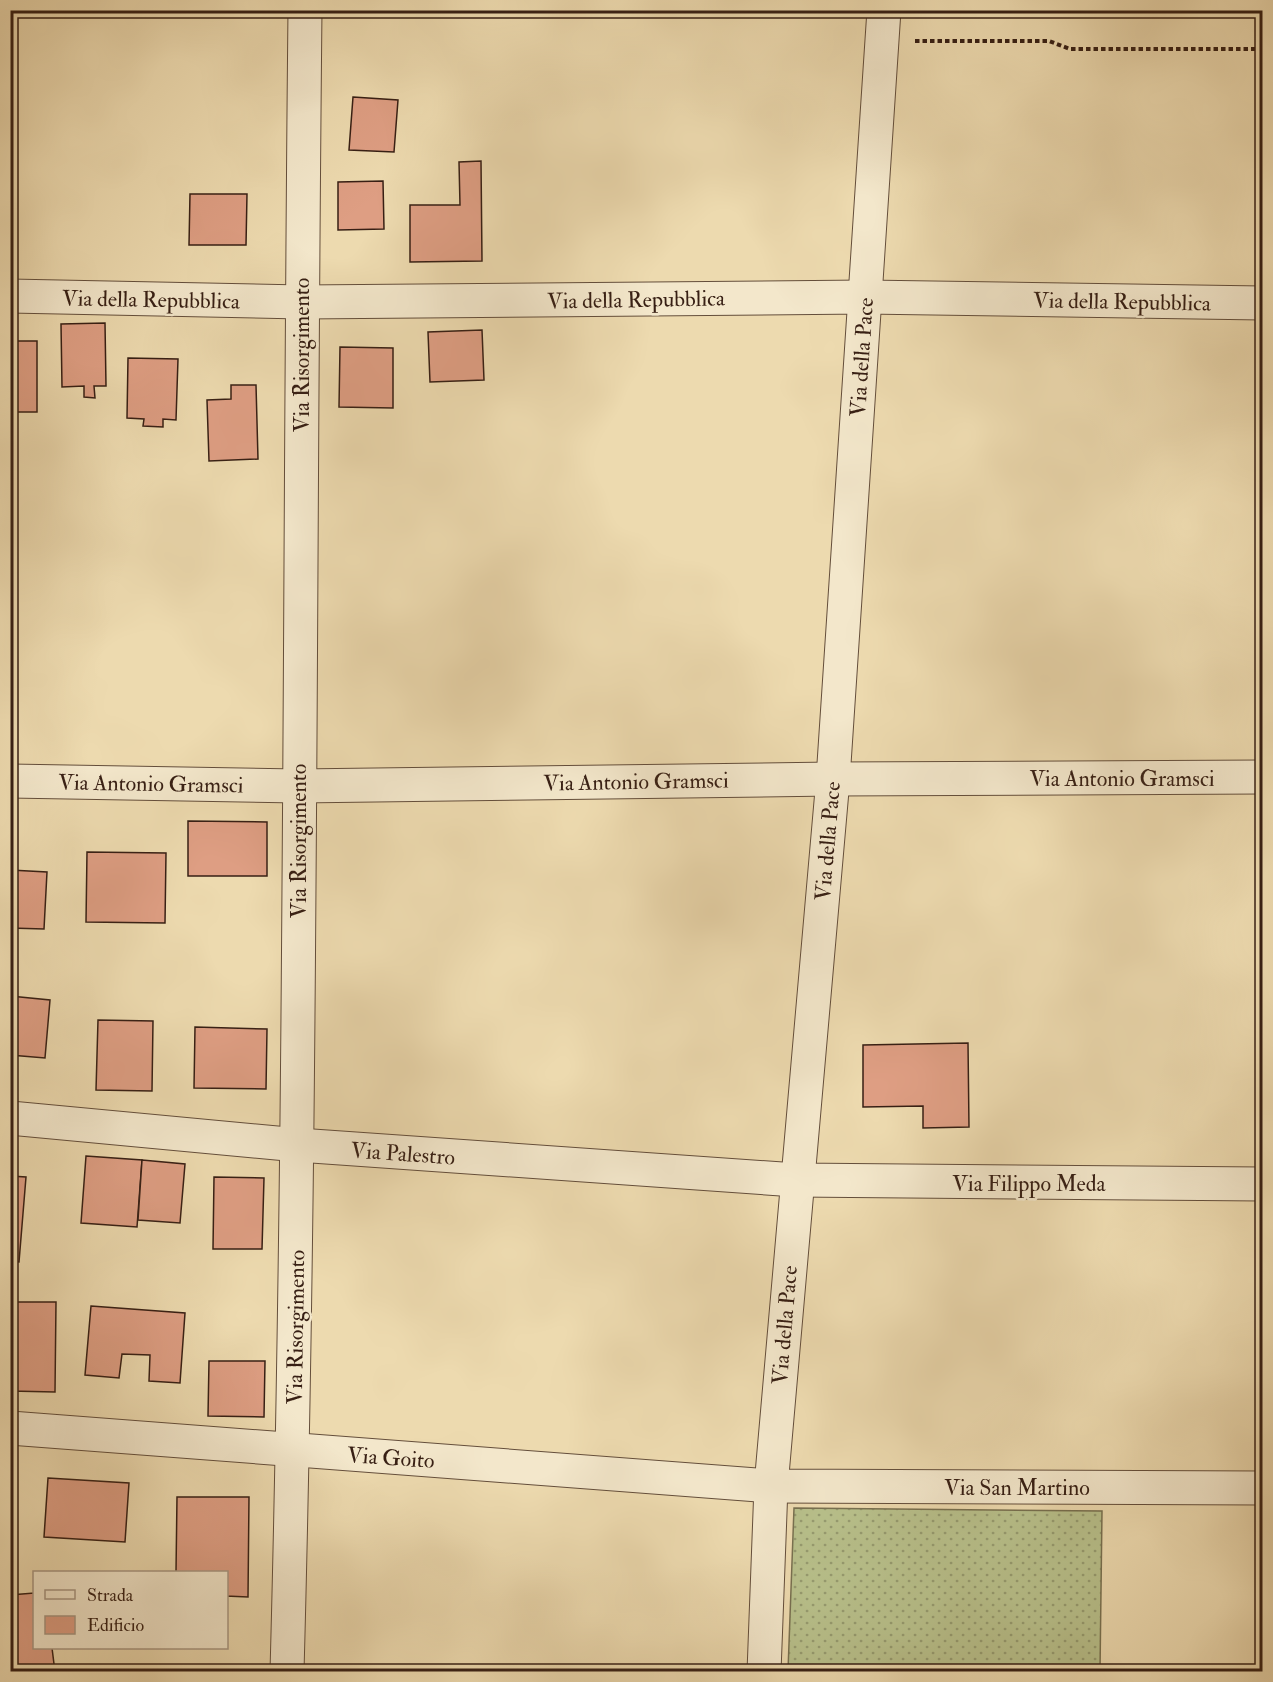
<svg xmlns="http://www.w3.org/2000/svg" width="1273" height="1682" font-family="'IM FELL Double Pica',serif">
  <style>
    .grass { fill: url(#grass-dots); stroke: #787050; stroke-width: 1.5 }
    .building { fill: #de9e83; stroke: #371f14; stroke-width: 1.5 }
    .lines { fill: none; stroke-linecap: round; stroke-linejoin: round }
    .minor-casing { stroke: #644e3b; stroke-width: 35 }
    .path { stroke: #371f14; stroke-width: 4; stroke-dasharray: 4.5 3; stroke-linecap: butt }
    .minor { stroke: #f3e7cb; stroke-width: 33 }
    .labels { text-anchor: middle; stroke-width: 5; stroke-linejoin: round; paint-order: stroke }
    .street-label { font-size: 22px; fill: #371f14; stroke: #f3e7cb }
  </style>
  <defs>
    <pattern id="grass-dots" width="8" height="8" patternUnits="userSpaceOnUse" patternTransform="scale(1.5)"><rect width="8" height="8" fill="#b8c08b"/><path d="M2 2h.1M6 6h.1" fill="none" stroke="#969b70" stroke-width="1.8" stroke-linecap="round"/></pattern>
  </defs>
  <rect width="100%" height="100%" fill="#eddaaf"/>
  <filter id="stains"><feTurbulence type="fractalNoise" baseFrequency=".00333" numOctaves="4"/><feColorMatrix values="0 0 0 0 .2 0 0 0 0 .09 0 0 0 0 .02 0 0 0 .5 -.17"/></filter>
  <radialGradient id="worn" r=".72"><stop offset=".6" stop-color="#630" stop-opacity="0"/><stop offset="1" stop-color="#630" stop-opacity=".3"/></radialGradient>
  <!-- grass -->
  <polygon class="grass" points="794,1508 1102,1511 1100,1671 788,1671"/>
  <!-- building -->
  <g class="building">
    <polygon points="353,97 398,100 394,152 349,150"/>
    <polygon points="481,161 482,261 410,262 410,205 460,205 459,162"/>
    <polygon points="383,181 384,229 338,230 338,182"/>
    <polygon points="190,194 247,194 246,245 189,245"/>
    <polygon points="105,323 106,386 94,386 95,398 84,397 84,386 62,387 61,324"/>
    <polygon points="482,330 484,380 430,382 428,332"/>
    <rect x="10" y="341" width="27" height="71"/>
    <polygon points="340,347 393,348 393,408 339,407"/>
    <polygon points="128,358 178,359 176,420 163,419 163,427 143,426 144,419 127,418"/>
    <polygon points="231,385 256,385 258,459 209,461 207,400 231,399"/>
    <polygon points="188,821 267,822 267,876 188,876"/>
    <polygon points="87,852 166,853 165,923 86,922"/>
    <polygon points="10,870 47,872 44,929 10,928"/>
    <polygon points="10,996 50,1000 45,1058 10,1055"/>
    <polygon points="98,1020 153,1021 152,1091 96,1090"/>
    <polygon points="195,1027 267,1029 266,1089 194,1088"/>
    <polygon points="968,1043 969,1127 923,1128 923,1106 863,1107 863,1045"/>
    <polygon points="86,1156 142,1160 137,1227 81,1223"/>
    <polygon points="142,1160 185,1164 180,1223 138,1220"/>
    <polygon points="10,1176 26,1177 19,1262 10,1261"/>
    <polygon points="214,1177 264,1178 262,1249 213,1249"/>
    <polygon points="10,1302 56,1302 55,1392 10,1391"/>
    <polygon points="91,1306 185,1313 180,1383 149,1381 150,1355 122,1354 119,1378 85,1375"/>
    <polygon points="209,1361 265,1361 264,1417 208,1416"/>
    <polygon points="48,1478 129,1483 125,1542 44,1537"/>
    <polygon points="177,1497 249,1497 248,1597 226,1596 226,1572 176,1572"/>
    <polygon points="34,1593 34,1648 52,1648 55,1672 10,1672 10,1595"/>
  </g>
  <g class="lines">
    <!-- minor casing -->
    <g class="minor-casing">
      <g id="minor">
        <polyline points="10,296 302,302 865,297 1262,303"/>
        <polyline points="10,781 298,786 833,779 1262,777"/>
        <polyline points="10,1118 298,1145 796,1180 1262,1184"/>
        <polyline points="10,1428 771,1486 1262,1488"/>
        <path d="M287,1672C302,1118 299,564 305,10"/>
        <polyline points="764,1672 771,1486 833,779 884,10"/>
      </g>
    </g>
    <!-- path -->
    <polyline class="path" points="915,41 1049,41 1070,49 1262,49"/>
    <!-- minor -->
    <use href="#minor" class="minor"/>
  </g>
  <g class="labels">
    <!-- street labels -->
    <g class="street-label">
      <text transform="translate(151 299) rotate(1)" y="8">Via della Repubblica</text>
      <text transform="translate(636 299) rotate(-1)" y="8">Via della Repubblica</text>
      <text transform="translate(1122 301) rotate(1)" y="8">Via della Repubblica</text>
      <text transform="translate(301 355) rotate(-90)" y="8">Via Risorgimento</text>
      <text transform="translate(861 357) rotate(-86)" y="8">Via della Pace</text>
      <text x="1122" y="786">Via Antonio Gramsci</text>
      <text transform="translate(636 781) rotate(-1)" y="8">Via Antonio Gramsci</text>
      <text transform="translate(151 783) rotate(1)" y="8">Via Antonio Gramsci</text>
      <text transform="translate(298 841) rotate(-90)" y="8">Via Risorgimento</text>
      <text transform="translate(827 841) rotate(-85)" y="8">Via della Pace</text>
      <text transform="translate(403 1153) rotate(4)" y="8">Via Palestro</text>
      <text x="1029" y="1191">Via Filippo Meda</text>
      <text transform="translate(784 1325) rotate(-85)" y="8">Via della Pace</text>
      <text transform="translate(295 1327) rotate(-89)" y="8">Via Risorgimento</text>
      <text transform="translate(391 1457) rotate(4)" y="8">Via Goito</text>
      <text x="1017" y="1495">Via San Martino</text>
    </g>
  </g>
  <!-- margin -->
  <rect width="1273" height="1682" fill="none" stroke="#eddaaf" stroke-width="36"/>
  <rect x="12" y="12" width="1249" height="1658" fill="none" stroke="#371f14" stroke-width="3"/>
  <rect x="18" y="18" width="1237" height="1646" fill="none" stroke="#371f14" stroke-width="1.5"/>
  <!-- legend -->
  <rect x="33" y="1571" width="195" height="78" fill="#f3e7cb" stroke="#a89782" stroke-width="1.5"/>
  <rect x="45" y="1590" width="30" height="9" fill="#f3e7cb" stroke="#a89782" stroke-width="1.5"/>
  <text x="87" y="1601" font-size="18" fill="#371f14">Strada</text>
  <rect x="45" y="1616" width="30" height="18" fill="#de9e83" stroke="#a89782" stroke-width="1.5"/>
  <text x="87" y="1631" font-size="18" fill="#371f14">Edificio</text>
  <rect width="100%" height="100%" filter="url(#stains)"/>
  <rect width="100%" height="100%" fill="url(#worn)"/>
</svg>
